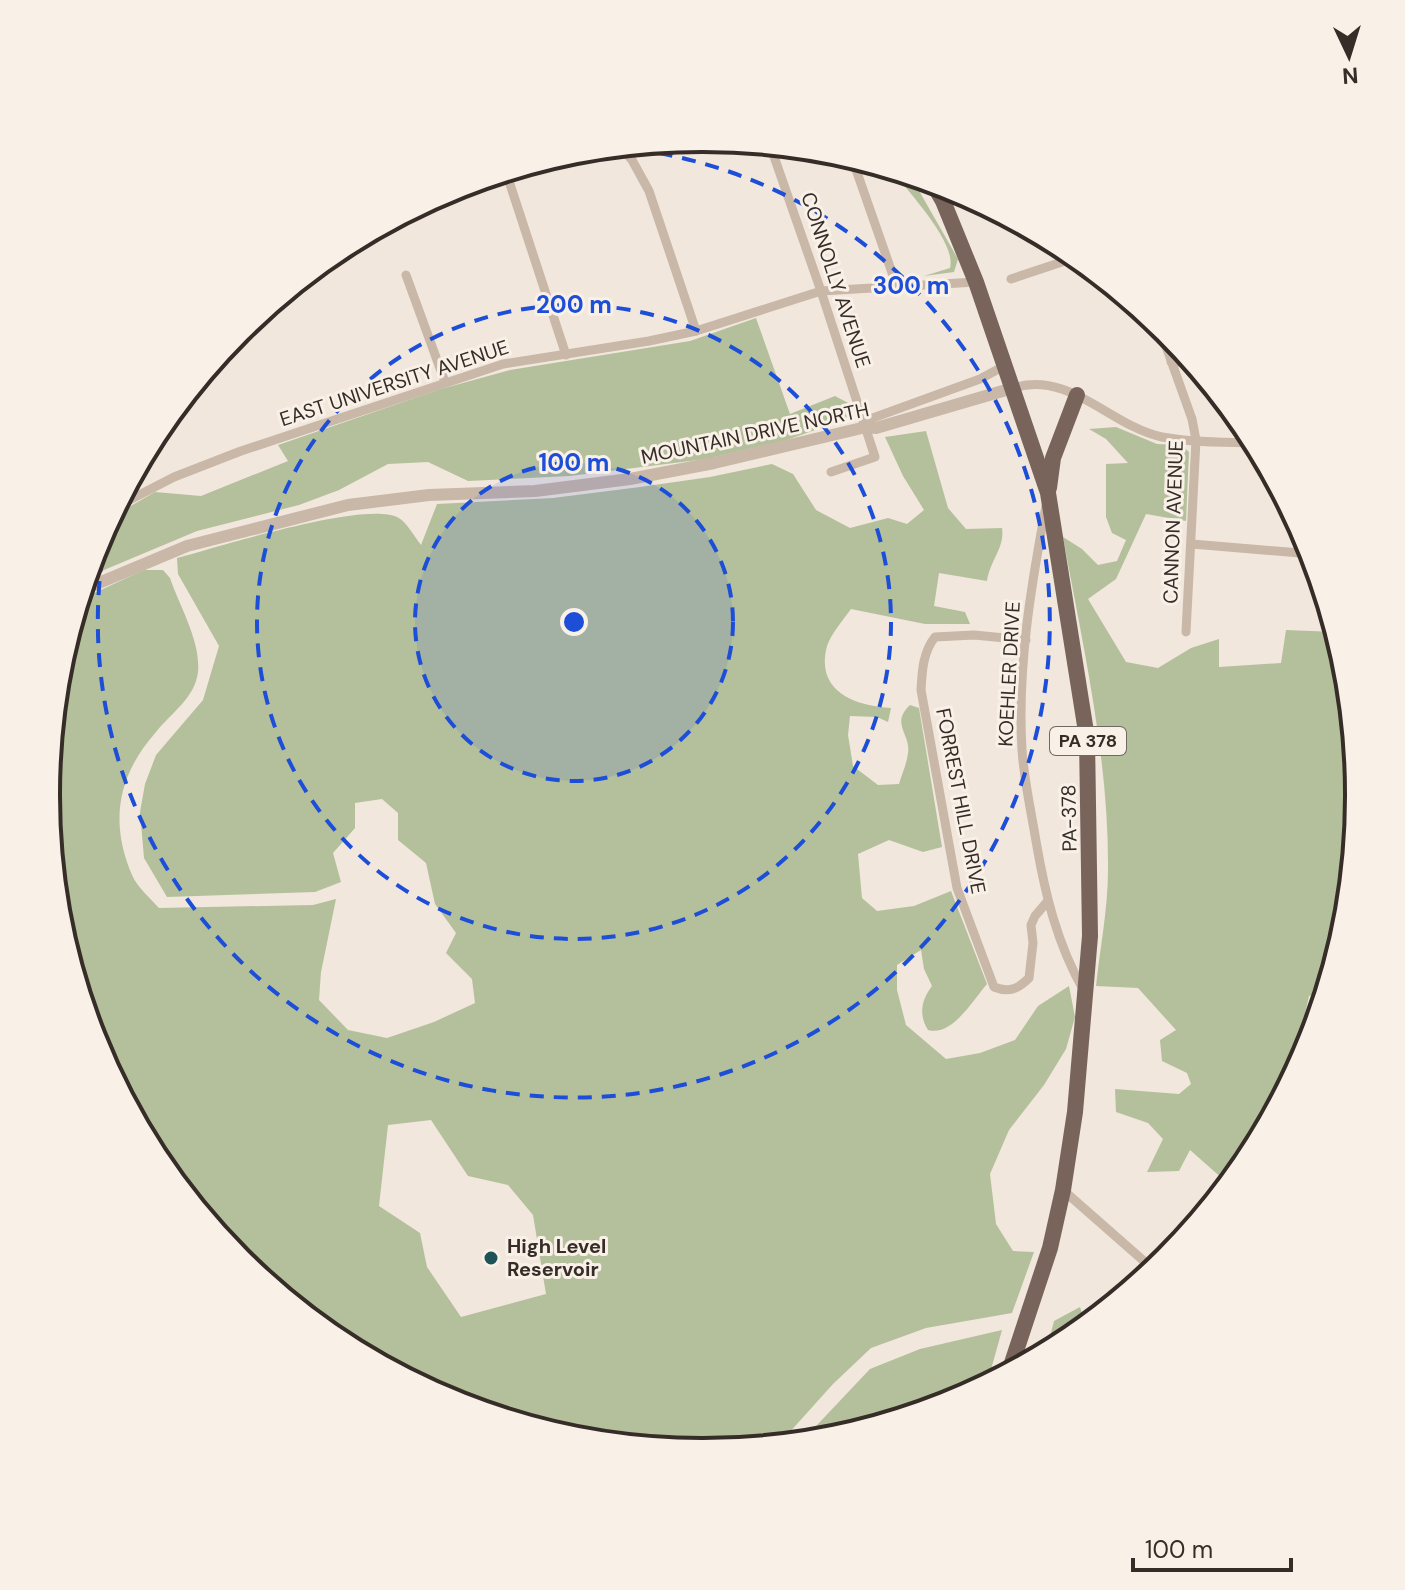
<svg xmlns="http://www.w3.org/2000/svg" width="1405" height="1590" font-family="'DM Sans',sans-serif">
  <style>
    .green { fill: #b4c09c; fill-rule: evenodd }
    .lines { fill: none; stroke-linecap: round; stroke-linejoin: round }
    .minor { stroke: #c9b7a8; stroke-width: 9 }
    .tertiary { stroke: #c9b7a8; stroke-width: 12 }
    .primary { stroke: #78645a; stroke-width: 16 }
    .ring { fill: none; stroke: #1d4ed8; stroke-width: 4; stroke-dasharray: 14 10 }
    .poi-dot { fill: #1f5357; stroke: #f9f1e8; stroke-width: 3 }
    .labels { text-anchor: middle; stroke-width: 6; stroke-linejoin: round; paint-order: stroke }
    .shield { fill: #f9f1e8; stroke: #706862; stroke-width: 2 }
    .shield-label { font-size: 18px; font-weight: bold; fill: #362d28 }
    .street-label { font-size: 20px; fill: #362d28; stroke: #f9f1e8 }
    .poi-label { font-size: 20px; font-weight: bold; fill: #362d28; stroke: #f9f1e8; text-anchor: start }
    .rim { fill: none; stroke: #362d28; stroke-width: 4 }
    .centre { fill: #1d4ed8; stroke: #f9f1e8; stroke-width: 4 }
    .ring-label { font-size: 24px; text-anchor: middle; font-weight: bold; fill: #1d4ed8; stroke: #f9f1e8; stroke-width: 6; stroke-linejoin: round; paint-order: stroke }
  </style>
  <rect width="100%" height="100%" fill="#f1e7dc"/>
  <!-- green -->
  <g class="green">
    <path d="M891,169L910,175L958,259L954,272L924,276L950,268C957,242 907,191 891,169Z"/>
    <polygon points="756,318 790,414 835,396 852,405 846,419 784,441 706,459 570,476 468,481 428,462 388,464 339,490 299,505 197,531 85,578 96,543 110,518 155,492 201,496 288,461 278,445 441,389 510,370 690,341"/>
    <path d="M1116,427L1157,444L1182,445L1189,452L1186,521L1146,514L1116,579L1088,599L1126,662L1158,668L1191,648L1219,639V667L1281,663L1286,630L1336,632L1346,667L1359,795L1346,924L1326,990L1309,996L1305,1014L1314,1030L1309,1047L1248,1160L1233,1178L1224,1180L1190,1150L1179,1171L1147,1172L1163,1139L1148,1123L1116,1112L1115,1089L1179,1094L1191,1084L1187,1073L1162,1061L1160,1040L1176,1030L1138,988L1096,986C1100,948 1108,909 1108,870C1109,758 1083,647 1063,537L1082,549L1098,565L1117,561L1126,540L1112,533L1106,517V464L1128,463L1106,439L1089,429Z"/>
    <path d="M926,431L948,508L966,529L1002,528C1005,548 990,560 987,581L939,573L934,606L965,612L970,624H925L851,609C843,620 831,634 827,646C815,691 854,706 891,708L888,722L877,717L850,716L848,735L853,766L878,785L899,784C902,774 907,763 908,753C911,734 890,724 910,705L919,708L942,847L923,852L889,840L858,854L862,898L877,911L914,906L951,891L987,984C973,1000 952,1037 928,1030C918,1014 922,999 932,986L924,969L921,950L897,965V990L906,1025L946,1059L980,1053L1015,1040L1038,1006L1069,986L1075,1017L1066,1049L1044,1085L1009,1130L990,1174L996,1224L1013,1251L1034,1252L1012,1313L926,1328L871,1348L833,1384L779,1444L702,1451L574,1439L451,1401L337,1341L238,1259L156,1159L96,1046L59,923L46,795L59,666L79,600L144,570H163L170,578C180,607 201,642 198,672C195,698 171,713 156,732C118,775 109,821 132,875C137,887 150,898 159,908L313,905L336,899L321,972L319,1000L348,1030L387,1038L434,1022L475,1003L472,979L446,953L456,933L435,904L426,863L398,840V813L382,799L355,803V828L333,853L341,882L315,892L167,897L144,858L140,812L145,784L156,755L203,700L219,646L178,574L177,558C218,547 363,501 397,517C406,521 414,536 421,545L437,504L553,498L640,487L710,477L772,464L793,474L816,510L850,528L888,518L907,524L924,510L903,476L885,437ZM431,1120L468,1176L508,1185L533,1215L546,1294L461,1317L427,1267L420,1233L379,1206L388,1125Z"/>
    <polygon points="1080,1307 1086,1326 1067,1341 1046,1352 1054,1321"/>
    <path d="M1002,1330L987,1384C937,1411 858,1436 801,1442L870,1369L920,1349Z"/>
  </g>
  <g class="lines">
    <!-- minor -->
    <g class="minor">
      <polyline points="770,145 821,291 875,457 831,472"/>
      <polyline points="621,147 632,160 649,191 696,331"/>
      <polyline points="852,158 897,287"/>
      <polyline points="506,172 566,355"/>
      <polyline points="406,275 445,382"/>
      <polyline points="1011,279 1077,257"/>
      <polyline points="1158,324 1192,419 1196,440 1186,632"/>
      <polyline points="1171,362 1193,363"/>
      <path d="M1013,388C1070,370 1110,426 1162,437C1193,443 1225,442 1255,443"/>
      <polyline points="866,427 870,419 980,379 1006,365"/>
      <path d="M1046,506C1031,586 1017,669 1022,750C1024,780 1031,811 1036,841C1045,894 1057,944 1084,991"/>
      <polyline points="116,507 174,477 241,451 503,364 649,341 696,331 821,291 976,282"/>
      <polyline points="1192,544 1312,554"/>
      <path d="M1026,640L974,635L935,637C923,652 922,671 921,690L957,888L994,987C1009,993 1018,989 1029,978L1033,943L1031,925L1035,916L1047,902"/>
      <polyline points="1063,1190 1154,1270"/>
      <polyline points="1154,1270 1171,1254"/>
    </g>
    <!-- tertiary -->
    <polyline class="tertiary" points="82,590 187,546 348,505 429,495 535,491 630,479 714,463 866,427 876,428 1013,388"/>
    <!-- primary -->
    <g class="primary">
      <polyline points="932,182 943,201 976,282 1048,493 1087,738 1090,936 1075,1112 1063,1190 1050,1248 1009,1372"/>
      <polyline points="1049,488 1053,458 1077,395"/>
    </g>
  </g>
  <!-- distance rings -->
  <circle cx="574" cy="622" r="159" fill="#1d4ed8" fill-opacity=".12"/>
  <g class="ring">
    <circle cx="574" cy="622" r="159"/>
    <circle cx="574" cy="622" r="317"/>
    <path d="M611 147A476 476 0 1 1 109 519"/>
  </g>
  <!-- markers -->
  <circle class="poi-dot" cx="491" cy="1258" r="8"/>
  <g class="labels">
    <!-- shield labels -->
    <rect class="shield" x="1050" y="727" width="76" height="28" rx="6"/>
    <g class="shield-label">
      <text x="1088" y="747">PA 378</text>
    </g>
    <!-- street labels -->
    <g class="street-label">
      <text transform="translate(836 280) rotate(72)" y="7">CONNOLLY AVENUE</text>
      <text transform="translate(394 383) rotate(-18)" y="7">EAST UNIVERSITY AVENUE</text>
      <text transform="translate(755 433) rotate(-12)" y="7">MOUNTAIN DRIVE NORTH</text>
      <text transform="translate(1173 522) rotate(-88)" y="7">CANNON AVENUE</text>
      <text transform="translate(1009 674) rotate(-87)" y="7">KOEHLER DRIVE</text>
      <text transform="translate(961 801) rotate(79)" y="7">FORREST HILL DRIVE</text>
      <text transform="translate(1069 818) rotate(-91)" y="7">PA-378</text>
    </g>
    <!-- poi labels -->
    <g class="poi-label">
      <text x="507" y="1253">High Level<tspan x="507" dy="23">Reservoir</tspan></text>
    </g>
  </g>
  <!-- crop -->
  <path d="M0 0H1405V1590H0ZM702 152H703A642 642 0 0 1 1345 794V796A642 642 0 0 1 703 1438H702A642 642 0 0 1 60 796V794A642 642 0 0 1 702 152Z" fill="#f9f1e8" fill-rule="evenodd"/>
  <path class="rim" d="M702 152H703A642 642 0 0 1 1345 794V796A642 642 0 0 1 703 1438H702A642 642 0 0 1 60 796V794A642 642 0 0 1 702 152Z"/>
  <circle cx="574" cy="622" r="12" class="centre"/>
  <g class="ring-label">
    <text x="911" y="294">300 m</text>
    <text x="574" y="313">200 m</text>
    <text x="574" y="471">100 m</text>
  </g>
  <!-- north arrow -->
  <g transform="translate(1349 56) rotate(176)" stroke="#f9f1e8" stroke-width="6" paint-order="stroke">
  <path d="M0-6L14 30L0 20L-14 30Z" fill="#362d28"/>
  <text y="-12" font-size="22" font-weight="bold" text-anchor="middle" fill="#362d28">N</text>
  </g>
  <!-- scale -->
  <path d="M1133 1558v12h158v-12" fill="none" stroke="#362d28" stroke-width="4"/>
  <text x="1145" y="1558" font-size="24" fill="#362d28" stroke="#f9f1e8" stroke-width="6" paint-order="stroke">100 m</text>
</svg>
